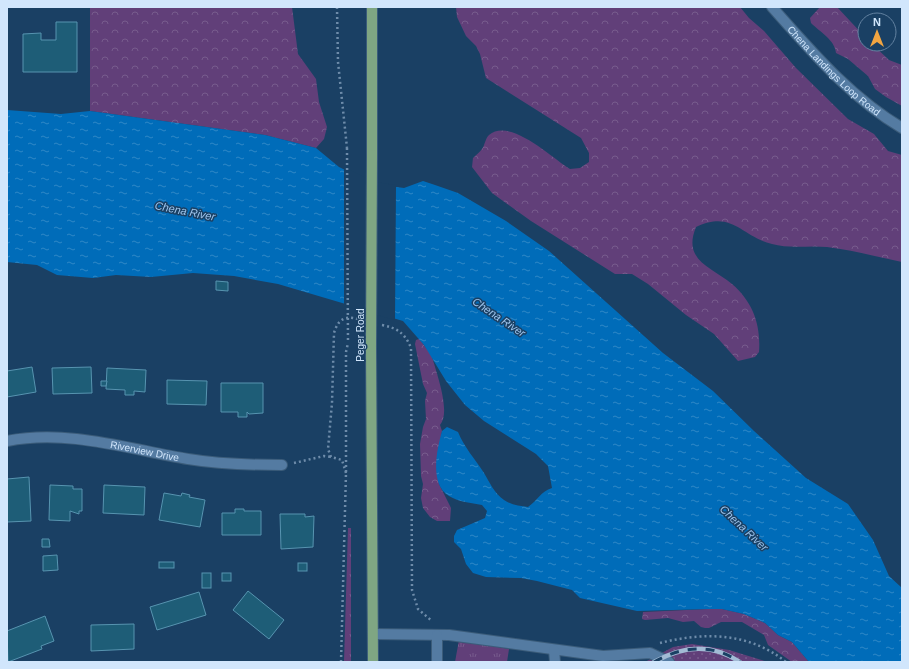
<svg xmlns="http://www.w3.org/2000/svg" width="909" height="669" font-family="Helvetica,sans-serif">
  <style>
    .grass { fill: url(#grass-tufts) }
    .forest { fill: url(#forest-crowns) }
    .park { fill: url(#park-dots) }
    .water { fill: url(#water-ripples) }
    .pier { fill: #1a4064 }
    .building { fill: #1e5d77; stroke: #5794b0 }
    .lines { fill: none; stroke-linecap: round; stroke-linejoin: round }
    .minor-casing { stroke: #3b5c7a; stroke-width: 12 }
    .major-casing { stroke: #3b5c7a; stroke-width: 12 }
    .path { stroke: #6e8caa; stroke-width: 2.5; stroke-dasharray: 2 3; stroke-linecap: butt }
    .minor { stroke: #547ba2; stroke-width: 10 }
    .major { stroke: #7fa683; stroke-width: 10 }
    .rail-casing { stroke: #a2bbd5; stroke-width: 4.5 }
    .rail { stroke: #1a4064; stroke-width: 3; stroke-dasharray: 9; stroke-linecap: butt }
    .major-bridge-casing { stroke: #3b5c7a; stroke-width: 12; stroke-linecap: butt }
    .path-bridge { stroke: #6e8caa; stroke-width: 2.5; stroke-dasharray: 2 3; stroke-linecap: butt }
    .major-bridge { stroke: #7fa683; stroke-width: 10 }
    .labels { text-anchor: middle; stroke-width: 3; stroke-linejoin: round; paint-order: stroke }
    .street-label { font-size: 10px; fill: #d1e6fc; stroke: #1a4064 }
    .water-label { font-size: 11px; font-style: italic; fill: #9dc4ec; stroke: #1a4064 }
  </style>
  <defs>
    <pattern id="grass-tufts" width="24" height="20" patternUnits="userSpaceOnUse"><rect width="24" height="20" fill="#613f79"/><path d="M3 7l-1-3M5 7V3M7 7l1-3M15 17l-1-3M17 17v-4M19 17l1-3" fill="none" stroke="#775b8d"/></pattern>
    <pattern id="forest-crowns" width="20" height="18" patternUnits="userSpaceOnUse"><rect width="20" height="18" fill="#613f79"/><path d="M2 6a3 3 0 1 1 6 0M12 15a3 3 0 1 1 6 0" fill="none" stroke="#775b8d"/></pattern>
    <pattern id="park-dots" width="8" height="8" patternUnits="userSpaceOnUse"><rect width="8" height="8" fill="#613f79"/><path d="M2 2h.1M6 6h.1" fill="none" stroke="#775b8d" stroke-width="1.8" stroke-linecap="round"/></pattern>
    <pattern id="water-ripples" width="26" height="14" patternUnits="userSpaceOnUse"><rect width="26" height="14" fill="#006cb9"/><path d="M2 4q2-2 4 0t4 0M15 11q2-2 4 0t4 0" fill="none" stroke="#3088c7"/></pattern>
  </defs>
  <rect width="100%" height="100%" fill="#1a4064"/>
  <!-- grass -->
  <g class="grass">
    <polygon points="348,528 351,528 351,662 344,662"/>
    <polygon points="459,640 509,649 507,662 455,662"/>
  </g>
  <!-- forest -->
  <g class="forest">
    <polygon points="90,7 292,7 298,54 316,79 319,102 327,127 324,139 316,148 265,135 90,111"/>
    <path d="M456,7H740L749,18L764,31L796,68L848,119L874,134L888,151L902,155V262C877,257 852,250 827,247C809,245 790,249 772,244C740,236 733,210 696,227C682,261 712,267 732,284C753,302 761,325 759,352L755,357L738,361L714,334L686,315L648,284L632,274H615L531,221L492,193L472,167L473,158C476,155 480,152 482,149C485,145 485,139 489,135C510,117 552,158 570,169L580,168L589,162V153L581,138L486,78L480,54L476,46L466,36L457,17Z"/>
    <path d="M820,7H837L865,37V44H872L889,60L902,65V106L886,97L875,89L868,76L848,59L836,53C835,40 820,32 811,23L810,18Z"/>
    <path d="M419,339C424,345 431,353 433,360C437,375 451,412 440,425L442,431L437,460L439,484L451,508L450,521H437L430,517L423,508L421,498L423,484L421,476L420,444L423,427L426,419L425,401L427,393L423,384L415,344L416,340Z"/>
    <polygon points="708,609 722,609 744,614 765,623 778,635 792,642 809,662 792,662 768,645 764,635 742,622 721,622 709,628 705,628 701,627 694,621 683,622 668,618 645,620 642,619 643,612"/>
  </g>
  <!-- park -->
  <polygon class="park" points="692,644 729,650 768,662 645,662 673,647"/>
  <!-- water -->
  <path class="water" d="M7,110L61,114L90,111L265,135L316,148L339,167L374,184L404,188L423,181L435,185L458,193L506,221L549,251L663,353L713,391L754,431L806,478L848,504L873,540L889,576L902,588V662H809L792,642L778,635L765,623L744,614L722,609H708L637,611L580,598L572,590L537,581L521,578L486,577L473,573L466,564L461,549L454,542V536L457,530L485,518L487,511L482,505C471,503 459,502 449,496C429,484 437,449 442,431L447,427L458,432C464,447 475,459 484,473C490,483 494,493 504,500C511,505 520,506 528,507C537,501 541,491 552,488L548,466L536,454L484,421L465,405L446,381L424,345L403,321L278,284L234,276L193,273L151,277L116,275L93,278L57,275L37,265L7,262Z"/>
  <!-- pier -->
  <polygon class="pier" points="344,167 374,182 396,185 395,320 344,306"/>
  <!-- building -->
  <g class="building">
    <polygon points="56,22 77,22 77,72 23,72 23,34 41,33 41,40 56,40"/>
    <polygon points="216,281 228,282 228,291 216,290"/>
    <polygon points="32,367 36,392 7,397 7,371"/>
    <polygon points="91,367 92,393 53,394 52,368"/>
    <polygon points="107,368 146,370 145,392 134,391 134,395 125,395 125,390 106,389"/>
    <polygon points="167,380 207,381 206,405 167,404"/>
    <polygon points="101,381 107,381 106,386 101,386"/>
    <polygon points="221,383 263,383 263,413 249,414 247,412 247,417 238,417 238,412 221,412"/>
    <polygon points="29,477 31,521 7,522 7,479"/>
    <polygon points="50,485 73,486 73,489 82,489 82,511 79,511 79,514 70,511 70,521 49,520"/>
    <polygon points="104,485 145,487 144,515 103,513"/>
    <polygon points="164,493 181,496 182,493 190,495 189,497 205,500 200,527 159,520"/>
    <polygon points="235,509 244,509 244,511 261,511 261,535 222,535 222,513 235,513"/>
    <polygon points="280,514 305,514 305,517 314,516 313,547 281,549"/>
    <polygon points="42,539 49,539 50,547 42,547"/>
    <polygon points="57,555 58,570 43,571 43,556"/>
    <rect x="159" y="562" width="15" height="6"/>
    <rect x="298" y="563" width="9" height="8"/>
    <rect x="202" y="573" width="9" height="15"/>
    <rect x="222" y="573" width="9" height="8"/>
    <polygon points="248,591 284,620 269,639 233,610"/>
    <polygon points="199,592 206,615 157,630 150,607"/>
    <polygon points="45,616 54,641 41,646 42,649 8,662 7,631"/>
    <polygon points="134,624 134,649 91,651 91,625"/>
  </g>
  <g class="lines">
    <!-- minor casing -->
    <g class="minor-casing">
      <g id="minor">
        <path id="s1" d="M772,7C812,52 850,97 902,128"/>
        <path id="s2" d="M7,441C68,429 128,449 188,459C218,464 251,465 282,465"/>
        <polyline points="373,634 449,635 603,656 650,653 669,662"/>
        <polyline points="554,650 555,662"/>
        <polyline points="437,662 437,635"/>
      </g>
    </g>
    <!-- major casing -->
    <g class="major-casing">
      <g id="major">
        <polyline points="372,7 372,155"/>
        <polyline points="371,347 373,662"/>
      </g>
    </g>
    <!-- path -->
    <g class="path">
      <polyline points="337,7 338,62 347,148"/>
      <path d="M382,325C397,328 405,333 411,348L412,590L418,609L432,621"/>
      <polyline points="294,463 324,456 331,457"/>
      <path d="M346,473L342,460L331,457L328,449L332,403L334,333C338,320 344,315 358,319"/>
      <path d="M660,643C704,632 749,632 786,662"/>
      <polyline points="341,662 346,473 346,352 348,343"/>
    </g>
    <!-- minor -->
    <use href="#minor" class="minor"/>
    <!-- major -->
    <use href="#major" class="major"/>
    <!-- rail casing -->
    <g class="rail-casing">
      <path id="rail" d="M654,662C682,646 712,643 740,662"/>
    </g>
    <!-- rail -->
    <use href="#rail" class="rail"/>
    <!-- major-bridge casing -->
    <g class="major-bridge-casing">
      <polyline id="major-bridge" points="371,347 372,155"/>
    </g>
    <!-- path-bridge -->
    <polyline class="path-bridge" points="347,148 348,343"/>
    <!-- major-bridge -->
    <use href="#major-bridge" class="major-bridge"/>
  </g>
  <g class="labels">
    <!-- street labels -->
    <g class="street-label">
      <text dy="4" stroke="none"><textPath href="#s1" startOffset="89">Chena Landings Loop Road</textPath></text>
      <text transform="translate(360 335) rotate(-90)" y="4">Peger Road</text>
      <text dy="4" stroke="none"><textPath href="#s2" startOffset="139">Riverview Drive</textPath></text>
    </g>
    <!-- water labels -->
    <g class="water-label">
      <text transform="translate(185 211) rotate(11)" y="4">Chena River</text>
      <text transform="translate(499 317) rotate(34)" y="4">Chena River</text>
      <text transform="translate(744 528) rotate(43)" y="4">Chena River</text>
    </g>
  </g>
  <!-- border -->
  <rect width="909" height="669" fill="none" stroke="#d1e6fc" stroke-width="16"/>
  <!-- north arrow -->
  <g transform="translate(877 32)"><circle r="19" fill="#1a4064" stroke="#6382a1"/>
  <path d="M0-3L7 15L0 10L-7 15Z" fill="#f2a541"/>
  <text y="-6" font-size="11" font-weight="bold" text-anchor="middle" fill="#d1e6fc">N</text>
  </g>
</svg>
